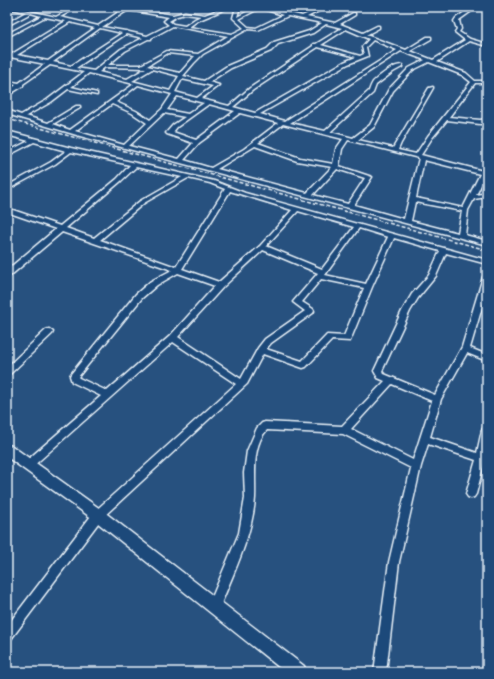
<svg xmlns="http://www.w3.org/2000/svg" width="494" height="679" font-family="Itim,sans-serif">
  <style>
    .lines { fill: none; stroke-linecap: round; stroke-linejoin: round }
    .street-casing { stroke: #e8f1f8; stroke-width: 3 }
    .secondary-casing { stroke: #e8f1f8; stroke-width: 3 }
    .street { fill: #1f4a7a; fill-rule: evenodd }
    .secondary { fill: #1f4a7a; fill-rule: evenodd }
    .rail { stroke: #e8f1f8; stroke-width: 1.5; stroke-dasharray: 4 2; stroke-linecap: butt }
  </style>
  <rect width="100%" height="100%" fill="#27517f"/>
  <filter id="ink" filterUnits="userSpaceOnUse"><feTurbulence type="fractalNoise" baseFrequency=".025" numOctaves="2"/><feDisplacementMap in="SourceGraphic" scale="8" xChannelSelector="R" yChannelSelector="G"/><feConvolveMatrix kernelMatrix="1 2 1 2 8 2 1 2 1" color-interpolation-filters="sRGB"/></filter>
  <g filter="url(#ink)">
    <g class="lines">
      <!-- street casing -->
      <g class="street-casing">
        <g id="street">
          <path d="M7,7H12L56,17L65,12L49,7H56L68,10L73,7H78L60,17L98,26L123,9L116,7H131L130,8L173,15L185,12L205,15L225,7H230L197,21L189,27L232,34L244,28L233,18L236,7H240L237,17L256,7H264L302,16L322,7H327L307,17L335,23L353,13H355V15L340,24L363,33L377,26H379V28L366,35L406,50L427,37H431V39L410,51L433,60L465,40L455,32L457,29L454,21L456,18L472,7H477L459,20L461,29L459,32L470,39L487,44V46L469,41L437,62L466,73L475,81H487V83H475L449,117L480,120L487,119V123L480,124L447,120L432,138L421,155L487,172V176L486,175L476,195L487,193V197L474,199L468,210L465,235L487,241V245L80,136L7,114V110L21,115L47,100L84,72L50,65L23,84V86L7,96V92L16,85L7,83V81L19,83L45,64L10,57L7,55V53L12,54L66,21L45,17L7,37V34L41,16L31,13L7,26V23L26,12L7,8ZM260,8L283,15L256,28L248,27L239,19ZM128,10L169,17L164,21L169,25L147,36L129,32L127,31H125L102,27ZM185,14L201,16L195,19L185,26L173,24L169,21L177,16ZM288,16L322,23L309,31L274,42L267,49L227,66L204,81L183,76L194,63L203,54L248,29L258,30ZM70,22L95,28L48,61L17,55ZM326,24L342,28L316,44H313V46L250,88L229,106L201,99L219,85L209,82L231,68L271,51L278,44L313,33ZM173,26L228,36L198,54L167,51L141,65H108L125,51L148,39H151V38ZM100,28L122,33L71,66L53,62ZM346,29L369,39L362,47L364,54L360,56L321,45ZM126,34L143,38L121,49L94,71L76,68ZM373,40L397,50L285,121L260,114L348,64L368,56L366,47ZM318,47L356,57L344,62L255,113L233,107L253,90ZM401,51L425,60L409,68L389,89L370,125L353,138L330,132L373,93L376,85L393,72L402,67V65C393,65 379,76 373,82C371,85 370,88 369,91L325,131L290,123ZM168,53L195,56L180,73L147,66ZM429,62L462,75L471,82L428,136L416,154L398,150L401,143L433,88V87L429,88L393,148L358,140L374,127L393,91L413,70ZM105,67L146,68L127,79L99,72ZM152,69L179,76L170,91L132,81ZM89,73L134,84L70,130L53,124L80,108V106H76L48,123L26,116L51,102L68,89L97,95V93L71,87ZM182,79L213,86L197,98L175,92ZM138,85L172,94L162,109L150,120L136,111L116,102ZM177,96L204,103L188,114L167,110ZM112,104L132,113L147,123L124,145L75,131ZM209,104L235,111L196,140L173,132L177,127ZM164,113L185,117L173,125L166,133L167,134L193,143L179,159L129,146ZM240,113L278,123L244,149L211,168L184,160L199,143ZM283,124L343,139L336,149L333,164L300,158L258,143ZM348,140L419,158L404,219L354,205L372,177L339,166L342,149ZM255,146L297,161L332,167L307,193L217,169ZM424,160L480,174L463,208L416,198ZM337,169L365,178L348,204L313,195ZM415,202L462,211L458,233L411,221Z"/>
          <path d="M7,131L71,148L214,181L245,193L487,260V264L446,253L436,276L418,298L410,311L382,371L384,374L435,395L462,347L483,277L487,275V290L470,348L487,355V361L467,353L441,399L430,437L477,453L482,430L484,427L487,426V452L476,494L474,497L471,498L468,497L466,494L476,460L428,444L421,466L399,562L386,672H374L389,562L411,468L343,434L267,430C251,446 256,477 255,498C253,534 232,577 218,611L214,613L210,611L208,607L239,533L245,498L244,473L247,451L257,428L262,423L265,422L342,426L385,381L378,378L374,371L402,311L412,294L429,275L440,251L394,238L372,287L350,341L332,340L306,367L303,368L263,354L247,384L102,518L11,639L7,641V626L94,512L236,384L173,342L31,468L28,469L25,468L23,465L25,462L101,396L72,382L70,376L71,374L136,294L151,281L172,270L62,232L10,276H7V270L56,229L7,212V208L60,226L117,179L130,165L71,152L55,164L7,190V186L51,162L66,151L34,142L7,156V152L29,141L7,135ZM136,167L182,177L140,201L94,238L66,228L121,181ZM188,178L210,183L225,189L176,267L100,240L144,203ZM230,191L292,210L260,246L219,282L182,269ZM298,211L354,227L322,269L266,246ZM359,228L388,237L366,284L325,275ZM263,250L318,273L293,302L305,311L265,339L258,348L241,379L178,337L223,287ZM178,273L215,286L170,336L107,391L79,378L78,377L142,298L157,285ZM321,279L364,288L344,336L327,335L302,361L266,349L271,343L313,313L314,311L313,309L302,302ZM392,384L432,401L413,460L351,429Z"/>
          <polygon points="49,329 53,332 52,334 10,374 7,375 7,367 46,330"/>
        </g>
      </g>
      <!-- secondary casing -->
      <g class="secondary-casing">
        <polygon id="secondary" points="7,445 12,446 103,511 304,666 306,672 285,672 93,519 7,457"/>
      </g>
      <!-- street -->
      <use href="#street" class="street"/>
      <!-- secondary -->
      <use href="#secondary" class="secondary"/>
      <!-- rail -->
      <polyline class="rail" points="7,119 487,250"/>
    </g>
  </g>
  <!-- margin -->
  <rect width="494" height="679" fill="none" stroke="#1f4a7a" stroke-width="24"/>
  <rect x="12" y="12" width="470" height="655" fill="none" stroke="#e8f1f8" stroke-width="1.5" filter="url(#ink)"/>
</svg>
